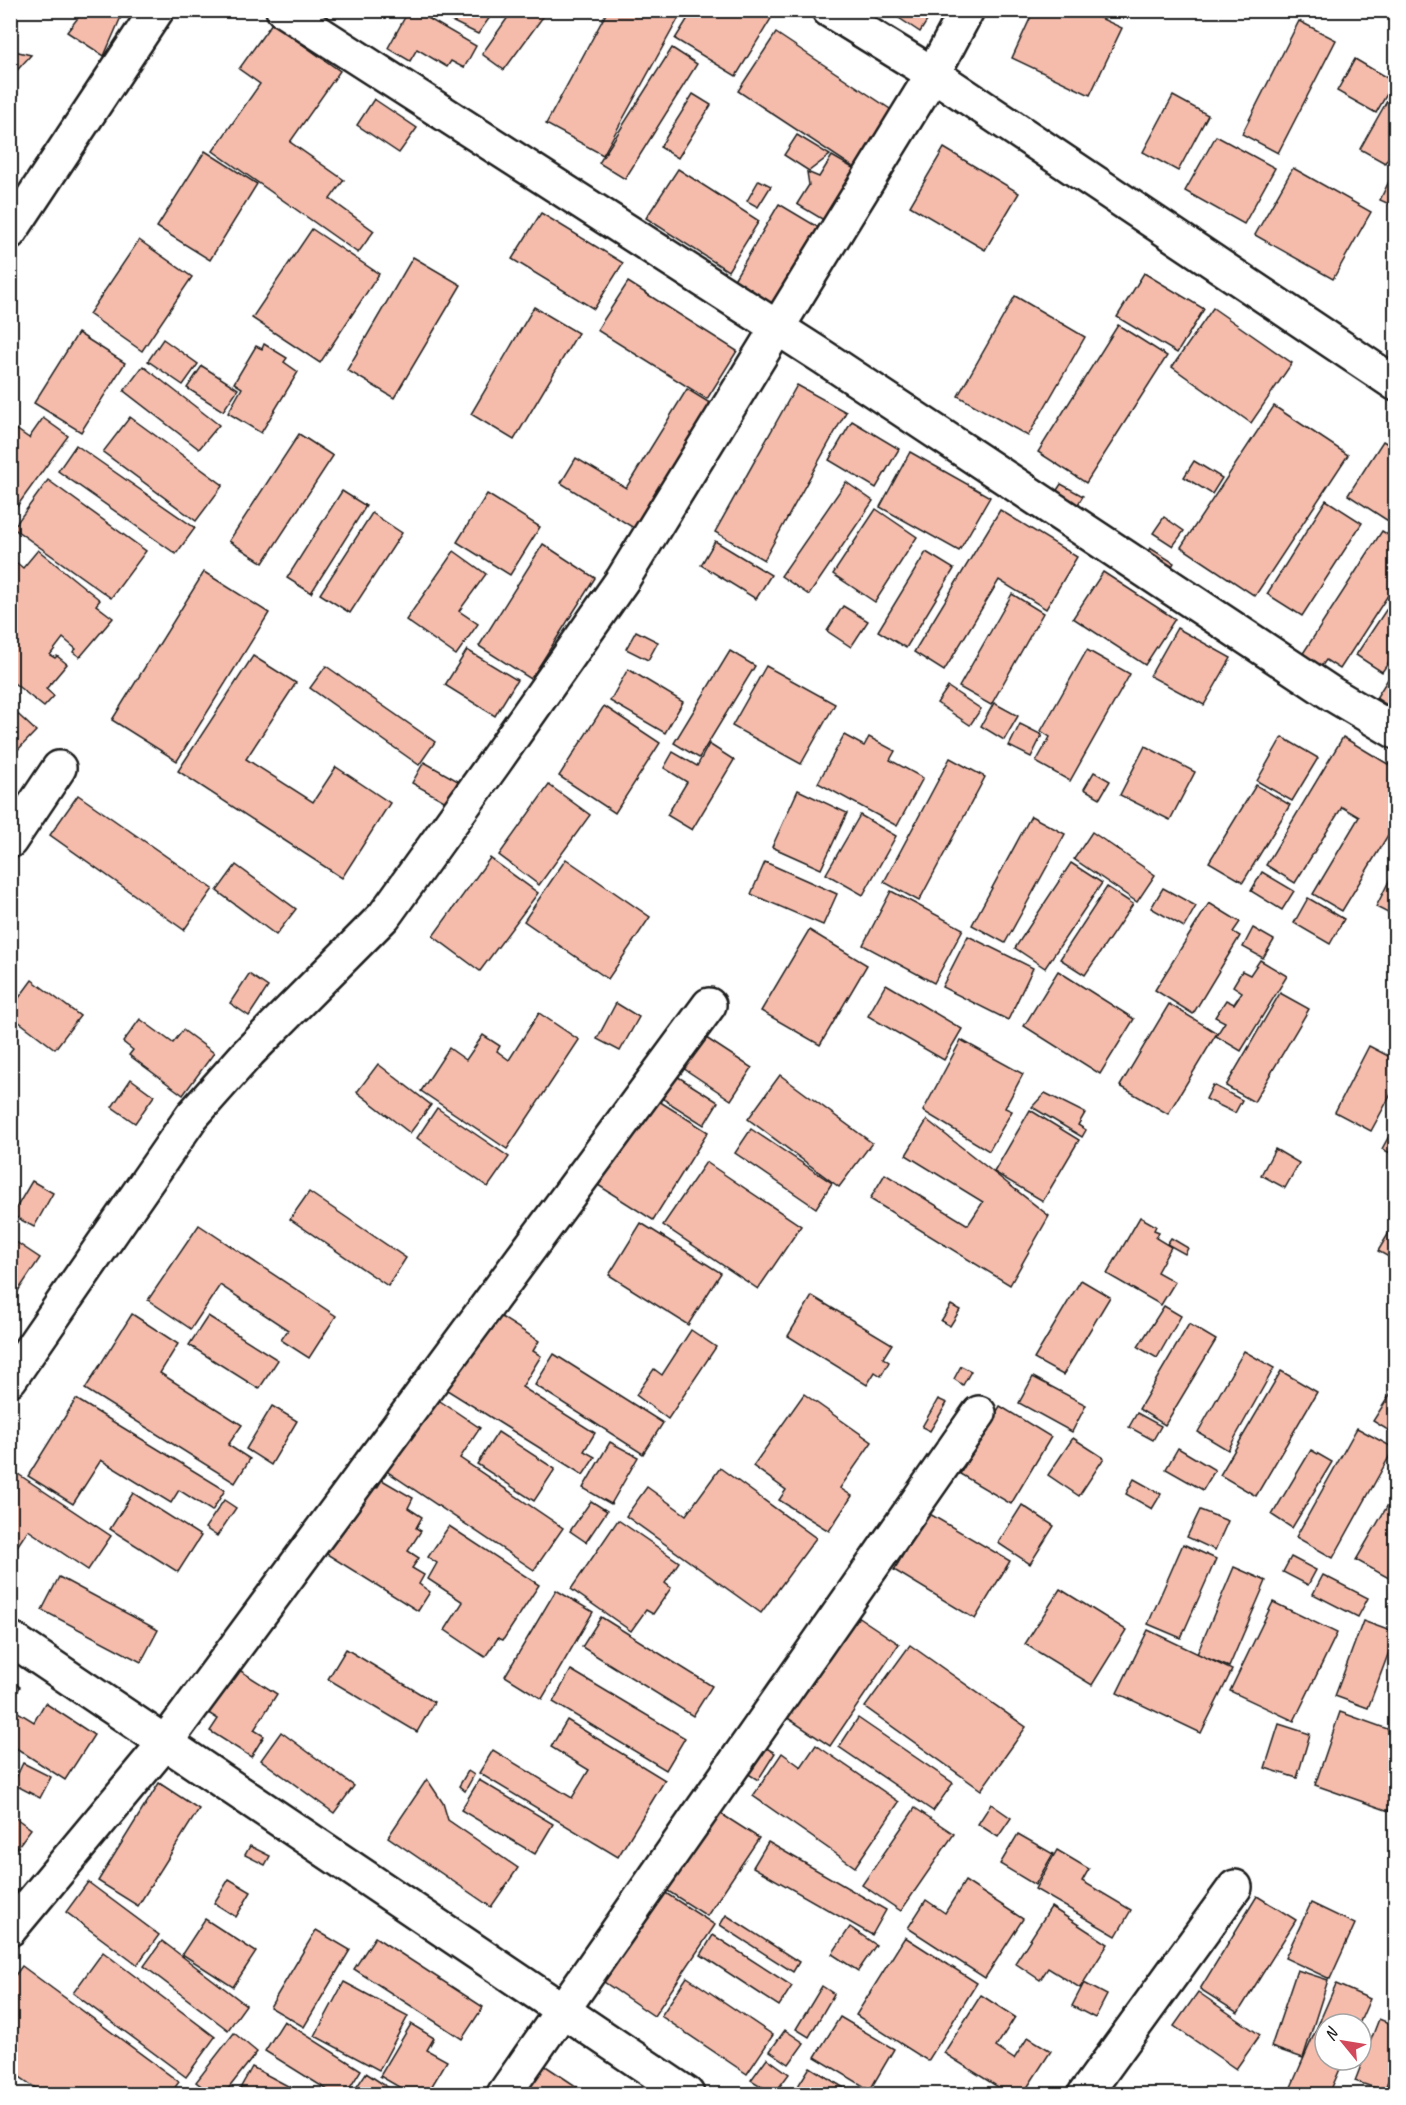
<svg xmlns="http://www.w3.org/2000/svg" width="1406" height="2105" font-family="Caveat,sans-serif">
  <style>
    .building { fill: #f5bcac; stroke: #1c1c1c; stroke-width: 1.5 }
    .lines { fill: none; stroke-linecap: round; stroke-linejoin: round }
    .minor-casing { stroke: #1c1c1c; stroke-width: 38 }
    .minor { stroke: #fff; stroke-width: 33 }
  </style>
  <rect width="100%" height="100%" fill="#fff"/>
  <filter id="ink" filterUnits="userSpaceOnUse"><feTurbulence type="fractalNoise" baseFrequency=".0167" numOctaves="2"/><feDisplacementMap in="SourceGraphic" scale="12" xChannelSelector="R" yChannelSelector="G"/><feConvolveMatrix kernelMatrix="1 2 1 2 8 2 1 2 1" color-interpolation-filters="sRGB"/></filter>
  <g filter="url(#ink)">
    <!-- building -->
    <g class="building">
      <polygon points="84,10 124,10 104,56 67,32"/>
      <polygon points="409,10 414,10 476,46 464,68 451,61 447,67 417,49 410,61 388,48"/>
      <polygon points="429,10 495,10 478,34"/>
      <polygon points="513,10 548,10 504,70 482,54"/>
      <polygon points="608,10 683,10 603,155 546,124"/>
      <polygon points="693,10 761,10 772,17 736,76 675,39"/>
      <polygon points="887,10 934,10 920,32"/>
      <polygon points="1034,10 1083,10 1122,28 1090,95 1012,58"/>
      <polygon points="1299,21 1336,40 1278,153 1242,134"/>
      <polygon points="272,23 340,71 290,142 344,180 330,199 374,231 358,253 213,151 260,84 239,69"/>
      <polygon points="776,33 896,113 859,171 738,91"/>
      <polygon points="672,48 697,64 625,179 599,163"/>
      <polygon points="10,50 31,55 10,78"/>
      <polygon points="1355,59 1394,82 1376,113 1337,91"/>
      <polygon points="1396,85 1396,145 1385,163 1360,149"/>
      <polygon points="693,94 711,105 678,158 660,147"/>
      <polygon points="1173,96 1208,115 1178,171 1143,152"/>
      <polygon points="374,99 417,128 399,153 357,125"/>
      <polygon points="797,135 830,155 809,171 784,155"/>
      <polygon points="1216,136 1275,168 1244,224 1185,191"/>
      <polygon points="944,148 1019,193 985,250 910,206"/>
      <polygon points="205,151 257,184 210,260 157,227"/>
      <polygon points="832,156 858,171 827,222 797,204 809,185 807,172 819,177"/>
      <polygon points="1396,167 1396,207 1380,200"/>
      <polygon points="1293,168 1371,212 1333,279 1255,235"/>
      <polygon points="678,169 759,221 728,271 646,218"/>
      <polygon points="759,180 771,186 758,207 747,201"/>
      <polygon points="779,204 821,229 775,308 732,283"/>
      <polygon points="541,213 623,263 594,309 512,259"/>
      <polygon points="312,229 379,274 320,363 252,318"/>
      <polygon points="139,240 192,277 142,351 89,314"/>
      <polygon points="413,257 461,285 394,398 347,370"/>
      <polygon points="1144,273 1204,309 1177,353 1117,317"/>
      <polygon points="628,282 737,351 707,399 597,330"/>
      <polygon points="1015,296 1085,337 1028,436 958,396"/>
      <polygon points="534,307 578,333 514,440 471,414"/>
      <polygon points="1213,308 1292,363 1251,423 1172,367"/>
      <polygon points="1118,325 1167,356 1086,483 1038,452"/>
      <polygon points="78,333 125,363 81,432 34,403"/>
      <polygon points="163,339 198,364 183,385 148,361"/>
      <polygon points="264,344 287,358 284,362 298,372 261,433 228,413 242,388 234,383 256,346 262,349"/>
      <polygon points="143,366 219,425 199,449 124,391"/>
      <polygon points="202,366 238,389 223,411 187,388"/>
      <polygon points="797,385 846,412 764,560 715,532"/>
      <polygon points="687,389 713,405 637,530 561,483 576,458 626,488"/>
      <polygon points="1274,406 1348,455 1255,596 1181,547"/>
      <polygon points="130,417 223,485 196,521 103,452"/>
      <polygon points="43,418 68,436 10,516 10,425 29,438"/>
      <polygon points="852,421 899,449 876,488 829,460"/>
      <polygon points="299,434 333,456 263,563 229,541"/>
      <polygon points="1383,441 1396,449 1396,526 1348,495"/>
      <polygon points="76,445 195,528 176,554 58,471"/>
      <polygon points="910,452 990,497 959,551 880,507"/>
      <polygon points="1194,461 1222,478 1212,494 1184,477"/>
      <polygon points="48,480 146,551 111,598 13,528"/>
      <polygon points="846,482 873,501 809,595 781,576"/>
      <polygon points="1061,484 1083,496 1074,511 1052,498"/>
      <polygon points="342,491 366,506 311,593 287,578"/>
      <polygon points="487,494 540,527 510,575 457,542"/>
      <polygon points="1326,500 1362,523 1302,616 1267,594"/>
      <polygon points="876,509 917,537 875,602 833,574"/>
      <polygon points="1000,510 1077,557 1046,609 999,580 944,671 914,652"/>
      <polygon points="372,513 402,533 350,613 320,594"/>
      <polygon points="1164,517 1184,531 1173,546 1153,533"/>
      <polygon points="1382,531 1396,540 1396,583 1340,669 1326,660 1319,670 1300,658"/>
      <polygon points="715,541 771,575 756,599 701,565"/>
      <polygon points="543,544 595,578 531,679 479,646"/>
      <polygon points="1150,548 1174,563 1167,575 1142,560"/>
      <polygon points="38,550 100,600 96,605 113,618 80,657 73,652 76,649 63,638 50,655 55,658 57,656 67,664 46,689 54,696 44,707 10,680 10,557 23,568"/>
      <polygon points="454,551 486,574 459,611 478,624 456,655 406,620"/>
      <polygon points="926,552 954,569 906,648 878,631"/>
      <polygon points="204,572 269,613 177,761 112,720"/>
      <polygon points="1103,572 1175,619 1145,665 1073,618"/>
      <polygon points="1012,594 1043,613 991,705 959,687"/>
      <polygon points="1396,595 1396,652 1382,672 1356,655"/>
      <polygon points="843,606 868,621 851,647 827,631"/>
      <polygon points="1177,628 1231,658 1204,705 1150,676"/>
      <polygon points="636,631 658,642 648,660 626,649"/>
      <polygon points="467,650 517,680 495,716 445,685"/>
      <polygon points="1087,650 1130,674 1070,781 1036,762 1050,737 1041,731"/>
      <polygon points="730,651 755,666 699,758 674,743"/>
      <polygon points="253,656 296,683 246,759 313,802 336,767 390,803 342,878 178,771"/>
      <polygon points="326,666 435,742 419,765 310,688"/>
      <polygon points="766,666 835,704 801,764 732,726"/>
      <polygon points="628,669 683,702 665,733 610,701"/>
      <polygon points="1388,679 1396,684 1396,711 1376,698"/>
      <polygon points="948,687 981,709 970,725 937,703"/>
      <polygon points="994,703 1018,716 1004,740 981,726"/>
      <polygon points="604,706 660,743 615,813 559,776"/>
      <polygon points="10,707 36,731 10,758"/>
      <polygon points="1020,724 1042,735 1031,757 1009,746"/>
      <polygon points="844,735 864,746 869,737 895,751 890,760 923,778 897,826 818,783"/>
      <polygon points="1282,737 1318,758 1292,801 1257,781"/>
      <polygon points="1343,737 1396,769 1396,822 1342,911 1313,894 1359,817 1342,807 1295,883 1266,865"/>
      <polygon points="709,744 734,760 692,830 667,815 687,782 664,768 673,752 697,766"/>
      <polygon points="1145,746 1195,772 1170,820 1120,795"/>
      <polygon points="950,758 985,777 919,901 884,882"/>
      <polygon points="424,762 458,781 446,802 412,783"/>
      <polygon points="1094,772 1110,781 1100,798 1084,789"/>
      <polygon points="549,785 590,815 539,885 499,855"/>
      <polygon points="1256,785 1290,805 1243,882 1209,862"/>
      <polygon points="798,790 847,813 821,869 772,847"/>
      <polygon points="78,795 213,889 184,930 50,835"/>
      <polygon points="860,815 896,836 863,895 826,874"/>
      <polygon points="1031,816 1065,834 1005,943 972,925"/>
      <polygon points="1092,832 1155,875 1137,902 1074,859"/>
      <polygon points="490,858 538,893 480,971 433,936"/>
      <polygon points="566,859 650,917 608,979 524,921"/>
      <polygon points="765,862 837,894 823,925 751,894"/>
      <polygon points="1071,863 1102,883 1045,968 1015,948"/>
      <polygon points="236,865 296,909 276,935 217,891"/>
      <polygon points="1396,867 1396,917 1376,907"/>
      <polygon points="1262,872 1294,891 1282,910 1251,891"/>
      <polygon points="1107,887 1133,904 1085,975 1060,959"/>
      <polygon points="1163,888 1196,906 1184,927 1151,908"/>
      <polygon points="891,891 963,929 934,983 863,945"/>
      <polygon points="1308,898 1344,919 1330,944 1294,923"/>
      <polygon points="1209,903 1240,922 1233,932 1240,936 1193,1014 1155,990"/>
      <polygon points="1253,928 1274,940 1263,958 1243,947"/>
      <polygon points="809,930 867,965 820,1045 761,1011"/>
      <polygon points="968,936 1033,968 1008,1020 942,987"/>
      <polygon points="1260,960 1287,976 1241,1051 1216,1036 1225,1022 1215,1017 1226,1000 1234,1004 1242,992 1233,986 1242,971 1250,975"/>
      <polygon points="1058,971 1134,1019 1100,1074 1024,1026"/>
      <polygon points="249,974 268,987 249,1016 230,1003"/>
      <polygon points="32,980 80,1016 55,1049 10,1015 10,1010"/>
      <polygon points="886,984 962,1029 944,1060 868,1016"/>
      <polygon points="1280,993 1309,1009 1254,1102 1226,1086"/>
      <polygon points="616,1003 639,1017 620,1051 597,1039"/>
      <polygon points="1169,1004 1217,1033 1168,1114 1120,1086"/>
      <polygon points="539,1013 579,1040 507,1149 421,1091 449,1048 466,1060 483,1035 500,1046 497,1051 509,1060"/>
      <polygon points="140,1019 173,1043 183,1030 214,1053 183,1095 129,1055 133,1050 123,1042"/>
      <polygon points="700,1034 752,1068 731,1100 680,1066"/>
      <polygon points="961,1040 1023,1074 1005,1108 1012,1111 989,1151 923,1111"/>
      <polygon points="1369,1046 1396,1060 1396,1085 1371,1131 1335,1112"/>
      <polygon points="378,1064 431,1105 410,1133 357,1092"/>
      <polygon points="672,1073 718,1102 704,1125 657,1095"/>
      <polygon points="780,1075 872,1143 839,1187 748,1119"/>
      <polygon points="131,1079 154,1096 135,1123 112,1107"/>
      <polygon points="1213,1085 1242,1100 1235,1113 1206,1099"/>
      <polygon points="1045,1093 1085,1113 1078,1125 1086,1130 1082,1137 1032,1107"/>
      <polygon points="654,1098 708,1132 653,1220 598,1185"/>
      <polygon points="437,1108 509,1157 488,1187 417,1138"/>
      <polygon points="1030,1110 1079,1140 1043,1201 994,1172"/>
      <polygon points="927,1120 1049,1216 1010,1285 870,1199 885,1174 968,1225 983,1202 906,1155"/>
      <polygon points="1396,1123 1396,1156 1382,1149"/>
      <polygon points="751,1129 832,1183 816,1208 735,1153"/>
      <polygon points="1275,1149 1299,1163 1285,1188 1261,1175"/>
      <polygon points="706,1162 801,1226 758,1289 663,1225"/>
      <polygon points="32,1181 53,1193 34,1227 12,1215"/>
      <polygon points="309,1192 406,1258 388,1286 290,1219"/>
      <polygon points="1140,1217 1156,1226 1154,1230 1159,1232 1156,1238 1171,1247 1157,1272 1175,1282 1161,1305 1107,1274"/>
      <polygon points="1396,1221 1396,1261 1378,1251"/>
      <polygon points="641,1223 721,1273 688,1325 609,1275"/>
      <polygon points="199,1225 336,1316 309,1358 281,1340 288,1330 220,1285 191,1329 148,1300"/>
      <polygon points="10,1238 40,1258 10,1303"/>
      <polygon points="1171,1238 1188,1248 1185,1254 1167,1244"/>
      <polygon points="1081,1280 1110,1297 1063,1375 1034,1359"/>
      <polygon points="812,1296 892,1344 883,1358 889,1362 881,1376 875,1372 867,1385 788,1336"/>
      <polygon points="951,1305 960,1310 950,1326 941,1321"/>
      <polygon points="1164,1306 1181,1316 1157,1358 1138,1347"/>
      <polygon points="495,1313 539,1341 533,1351 541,1356 522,1387 595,1433 584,1451 595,1457 583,1475 447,1390"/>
      <polygon points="132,1314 178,1344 160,1373 242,1425 228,1445 250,1459 235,1483 85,1389"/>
      <polygon points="208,1316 278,1360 259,1389 189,1345"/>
      <polygon points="1189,1324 1216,1340 1165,1425 1139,1409"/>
      <polygon points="691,1330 716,1347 668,1419 636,1395 654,1369 662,1375"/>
      <polygon points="1244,1351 1274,1368 1228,1450 1198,1432"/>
      <polygon points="554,1354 663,1423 643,1454 535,1385"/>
      <polygon points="961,1366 971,1371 963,1385 954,1379"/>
      <polygon points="1281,1371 1317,1392 1256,1496 1220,1475"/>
      <polygon points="1033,1377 1086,1405 1072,1432 1019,1403"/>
      <polygon points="1396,1385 1396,1435 1373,1421"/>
      <polygon points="804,1394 872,1442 840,1488 852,1496 829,1531 779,1500 786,1490 753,1466"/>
      <polygon points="431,1395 480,1428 460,1458 563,1528 534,1570 382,1468"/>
      <polygon points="76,1399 225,1490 212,1511 179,1490 171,1503 101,1460 73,1504 28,1476"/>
      <polygon points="938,1399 947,1403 930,1431 922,1427"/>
      <polygon points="272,1406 297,1421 271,1465 246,1449"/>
      <polygon points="1000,1406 1051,1437 1011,1504 960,1474"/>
      <polygon points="1137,1413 1161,1426 1153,1440 1129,1427"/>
      <polygon points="1357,1428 1394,1448 1333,1558 1296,1537"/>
      <polygon points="498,1432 555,1469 534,1501 477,1464"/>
      <polygon points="1073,1438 1104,1458 1079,1496 1048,1475"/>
      <polygon points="610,1442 638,1457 611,1504 583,1488"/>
      <polygon points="1178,1448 1215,1470 1203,1490 1166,1469"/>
      <polygon points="1311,1450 1332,1462 1292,1528 1272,1515"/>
      <polygon points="720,1468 816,1538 761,1613 626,1516 647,1487 686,1515"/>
      <polygon points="15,1472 111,1536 88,1570 28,1530 10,1557 10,1479"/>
      <polygon points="1134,1479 1161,1494 1152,1509 1126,1494"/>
      <polygon points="382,1480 413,1498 408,1508 422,1517 416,1528 421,1531 408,1551 419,1558 412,1568 424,1575 419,1584 430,1592 418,1611 322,1551 365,1481 377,1488"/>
      <polygon points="1396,1491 1396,1582 1356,1560"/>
      <polygon points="133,1493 201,1536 178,1572 110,1529"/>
      <polygon points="224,1500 236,1508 217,1536 205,1528"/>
      <polygon points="591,1501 607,1511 586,1542 570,1531"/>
      <polygon points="1022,1505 1054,1526 1030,1564 998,1543"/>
      <polygon points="1200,1510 1228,1521 1215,1550 1187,1537"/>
      <polygon points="928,1513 1010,1561 975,1619 894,1570"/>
      <polygon points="618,1520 679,1562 665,1583 671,1588 653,1614 646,1610 631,1631 571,1589"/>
      <polygon points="449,1526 539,1585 503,1640 498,1638 485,1657 445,1630 463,1602 428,1579 437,1563 428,1557"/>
      <polygon points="1183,1544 1216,1559 1181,1638 1148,1624"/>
      <polygon points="1291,1557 1316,1570 1308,1585 1283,1572"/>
      <polygon points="1234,1567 1266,1581 1229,1667 1197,1654"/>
      <polygon points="1323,1575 1368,1598 1358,1617 1313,1594"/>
      <polygon points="59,1577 158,1630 141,1662 42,1610"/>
      <polygon points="1060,1589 1126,1630 1092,1685 1025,1644"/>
      <polygon points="556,1590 593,1612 542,1699 505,1676"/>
      <polygon points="1273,1602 1337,1633 1294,1721 1230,1691"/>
      <polygon points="848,1610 899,1644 830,1746 780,1713"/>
      <polygon points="601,1617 712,1686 693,1716 582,1647"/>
      <polygon points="1363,1621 1396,1633 1368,1708 1335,1696"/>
      <polygon points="1148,1630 1232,1670 1201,1733 1117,1693"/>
      <polygon points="910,1645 1026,1727 981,1790 865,1707"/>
      <polygon points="346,1649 434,1702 417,1732 328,1679"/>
      <polygon points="233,1666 277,1694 254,1730 264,1736 251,1757 210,1731 218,1719 202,1709"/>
      <polygon points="571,1670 685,1738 666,1770 553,1702"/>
      <polygon points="10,1680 20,1687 10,1703"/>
      <polygon points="45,1703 94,1735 65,1780 10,1744 10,1707 34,1722"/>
      <polygon points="1340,1712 1396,1732 1396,1792 1389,1811 1315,1785"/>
      <polygon points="858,1718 953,1783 933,1811 839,1747"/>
      <polygon points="567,1720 665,1780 618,1857 479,1773 493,1750 572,1798 589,1770 551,1747"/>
      <polygon points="1279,1724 1310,1734 1297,1778 1265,1768"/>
      <polygon points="281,1732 354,1786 334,1813 261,1760"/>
      <polygon points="758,1743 775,1753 758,1780 742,1770"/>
      <polygon points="816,1745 899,1802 855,1867 753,1796 782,1753 801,1767"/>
      <polygon points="23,1763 51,1777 40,1798 13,1784"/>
      <polygon points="468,1771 474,1775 465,1791 459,1786"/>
      <polygon points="427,1779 443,1803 448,1820 518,1868 491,1907 388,1837"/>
      <polygon points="479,1780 553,1824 535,1854 461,1810"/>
      <polygon points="159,1783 199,1809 138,1906 98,1881"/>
      <polygon points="991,1804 1011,1818 998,1837 978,1824"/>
      <polygon points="712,1808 759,1838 707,1916 660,1886"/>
      <polygon points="915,1808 954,1834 901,1911 862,1885"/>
      <polygon points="10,1814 31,1829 10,1857"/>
      <polygon points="1018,1834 1053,1854 1035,1885 1000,1864"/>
      <polygon points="768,1842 886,1910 872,1935 753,1867"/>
      <polygon points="250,1846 270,1856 265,1865 245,1855"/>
      <polygon points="1057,1850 1089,1869 1082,1881 1131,1910 1116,1936 1035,1889"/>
      <polygon points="229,1879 251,1892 236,1917 214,1903"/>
      <polygon points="965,1881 1023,1919 985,1978 908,1928 926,1900 945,1913"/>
      <polygon points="88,1882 159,1935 137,1965 66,1912"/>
      <polygon points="664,1892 715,1925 654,2016 604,1982"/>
      <polygon points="1257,1896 1296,1920 1238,2013 1200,1989"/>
      <polygon points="1311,1903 1355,1924 1330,1979 1285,1958"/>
      <polygon points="1051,1907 1108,1944 1080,1988 1048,1968 1040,1980 1015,1963"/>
      <polygon points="726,1915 799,1962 793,1972 720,1925"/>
      <polygon points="205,1919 256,1952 233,1987 182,1954"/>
      <polygon points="850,1927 876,1945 858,1971 832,1954"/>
      <polygon points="316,1930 350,1950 304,2027 270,2007"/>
      <polygon points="713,1935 792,1986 779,2006 701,1955"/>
      <polygon points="375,1937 483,2007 462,2039 354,1969"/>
      <polygon points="905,1937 977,1983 928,2061 856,2015"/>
      <polygon points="162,1941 246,2005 228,2030 144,1966"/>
      <polygon points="103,1952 215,2037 186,2077 73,1993"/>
      <polygon points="22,1966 179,2082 170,2094 44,2094 10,2070 10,1982"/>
      <polygon points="1297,1970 1328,1980 1303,2058 1271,2047"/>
      <polygon points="687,1977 773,2035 747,2074 661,2016"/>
      <polygon points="344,1982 408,2016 379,2070 315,2036"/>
      <polygon points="1084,1983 1107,1995 1095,2018 1072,2006"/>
      <polygon points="1336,1984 1370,1999 1359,2024 1325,2024 1325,2060 1344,2060 1329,2094 1288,2094"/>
      <polygon points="822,1986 834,1994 809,2037 796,2029"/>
      <polygon points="1198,1992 1260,2035 1236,2069 1174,2026"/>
      <polygon points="981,1995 1015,2017 996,2047 1014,2059 1028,2037 1051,2051 1023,2094 1009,2094 944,2053"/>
      <polygon points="1394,2013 1396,2035 1392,2044 1396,2045 1396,2061 1384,2091 1355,2081 1379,2019 1391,2024"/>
      <polygon points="840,2017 894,2049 870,2090 815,2057"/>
      <polygon points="284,2021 361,2070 346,2094 334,2094 265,2051"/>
      <polygon points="411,2024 434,2038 427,2050 447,2061 427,2094 411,2094 380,2076"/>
      <polygon points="785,2030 804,2043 789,2064 770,2051"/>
      <polygon points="234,2033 257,2052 224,2094 212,2094 196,2082"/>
      <polygon points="767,2058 789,2074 774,2094 751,2080"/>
      <polygon points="538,2061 588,2094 516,2094"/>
      <polygon points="252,2067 303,2094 237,2094"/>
      <polygon points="810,2067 854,2094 793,2094"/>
      <polygon points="366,2073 398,2094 352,2094"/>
      <polygon points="190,2088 200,2094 185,2094"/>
      <polygon points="1247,2088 1256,2094 1242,2094"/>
    </g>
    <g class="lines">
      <!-- minor casing -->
      <g class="minor-casing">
        <g id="minor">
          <polyline points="283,10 823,357 1332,694 1396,732"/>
          <polyline points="829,10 933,74 1396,384"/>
          <polyline points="10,232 157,10"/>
          <polyline points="10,841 59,768"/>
          <polyline points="10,1379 192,1116 249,1052 384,916 494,763 623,579 933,74 967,10"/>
          <polyline points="10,1638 687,2094"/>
          <polyline points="10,1929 164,1744 709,1005"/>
          <polyline points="504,2094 979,1413"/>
          <polyline points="1085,2094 1235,1887"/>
        </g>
      </g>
      <!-- minor -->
      <use href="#minor" class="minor"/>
    </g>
  </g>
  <!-- margin -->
  <rect width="1406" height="2105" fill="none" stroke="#fff" stroke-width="36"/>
  <rect x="18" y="18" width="1370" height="2069" fill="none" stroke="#1c1c1c" stroke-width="2" filter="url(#ink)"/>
  <!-- north arrow -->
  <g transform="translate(1343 2042) rotate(300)"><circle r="28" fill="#ffffff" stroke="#a4a4a4" stroke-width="1.5"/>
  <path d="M0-4.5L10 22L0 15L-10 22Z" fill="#d1495b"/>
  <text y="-9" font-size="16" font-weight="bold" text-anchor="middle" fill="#1c1c1c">N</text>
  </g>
</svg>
